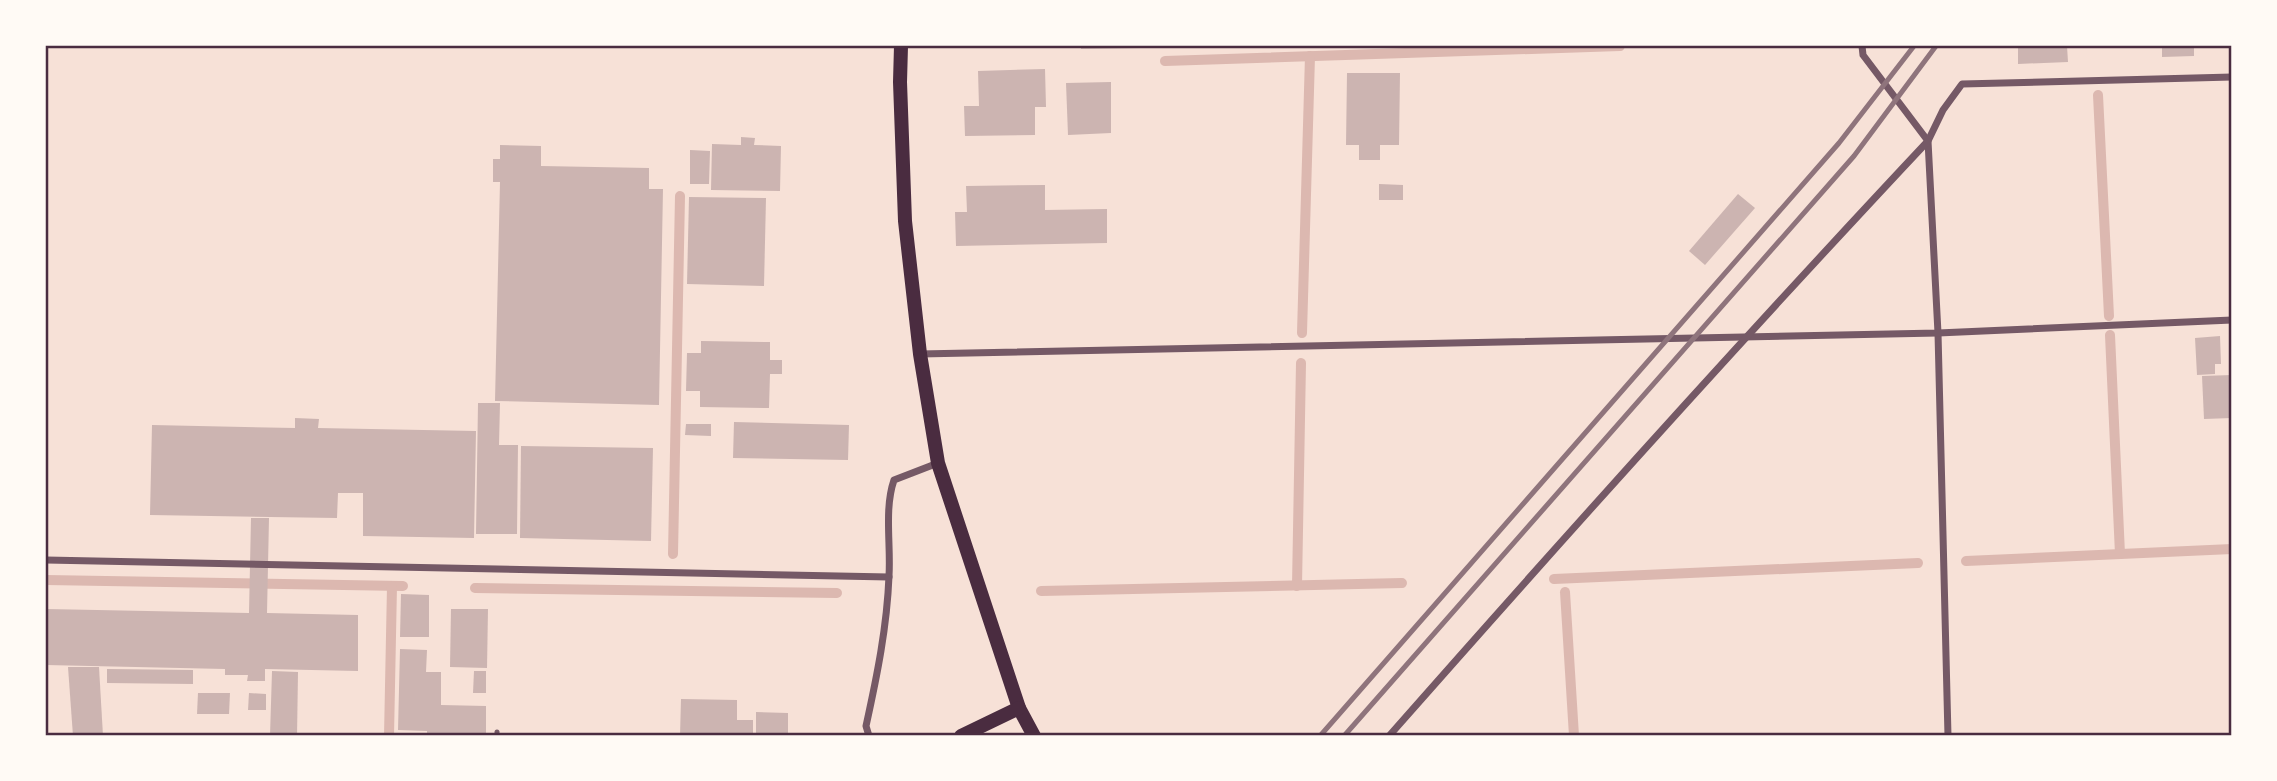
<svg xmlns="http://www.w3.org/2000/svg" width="2277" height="781" font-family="Commissioner,sans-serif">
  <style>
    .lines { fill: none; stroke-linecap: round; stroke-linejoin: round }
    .stream { stroke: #dcb8b0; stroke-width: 10 }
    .building { fill: #ccb4b1 }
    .service { stroke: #755966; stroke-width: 5 }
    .minor { stroke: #755966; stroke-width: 7 }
    .secondary { stroke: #4a2c40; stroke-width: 14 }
    .rail { stroke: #8f747c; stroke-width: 5 }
    .neatline { fill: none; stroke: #4a2c40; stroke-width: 2.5 }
  </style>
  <rect width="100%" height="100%" fill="#f7e1d7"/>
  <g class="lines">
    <!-- stream -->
    <g class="stream">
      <polyline points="1165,61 1620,46"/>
      <polyline points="2098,95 2109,316"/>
      <polyline points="1302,333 1310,56"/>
      <polyline points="2110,335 2120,554"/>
      <polyline points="673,554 680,196"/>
      <polyline points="1966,561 2232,549"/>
      <polyline points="1554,579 1918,563"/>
      <polyline points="46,580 403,586"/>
      <polyline points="1297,586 1301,363"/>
      <polyline points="475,588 837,593"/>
      <polyline points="1041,591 1402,583"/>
      <polyline points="1565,592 1574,736"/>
      <polyline points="389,736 392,586"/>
    </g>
  </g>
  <!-- building -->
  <g class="building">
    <polygon points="1081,46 1141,46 1141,48 1081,49"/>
    <polygon points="2018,46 2067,46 2068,62 2018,64"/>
    <polygon points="2162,46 2194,46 2194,56 2162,57"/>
    <polygon points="1045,69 1046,107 1035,107 1035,135 965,136 964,106 979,106 978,71"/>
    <polygon points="1347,73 1400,73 1399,145 1380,145 1380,160 1359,160 1359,145 1346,145"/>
    <polygon points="1111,82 1111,133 1068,135 1066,83"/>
    <polygon points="741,137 755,138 754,145 781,146 780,191 711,190 712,144 741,145"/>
    <polygon points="500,145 541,146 541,166 649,168 649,189 663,189 659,405 495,401 500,182 493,182 493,159 500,159"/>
    <polygon points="690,150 710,151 709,184 690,184"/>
    <polygon points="1379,184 1403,185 1403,200 1379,200"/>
    <polygon points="1045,185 1045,210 1107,209 1107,243 956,246 955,212 967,212 966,186"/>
    <polygon points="1738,194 1755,208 1705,265 1689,251"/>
    <polygon points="689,197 766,198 764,286 687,284"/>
    <polygon points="2220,336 2221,364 2215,364 2215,374 2197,375 2195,338"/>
    <polygon points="701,341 770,342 770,360 782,360 782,374 770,374 769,408 700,407 700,391 686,391 687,353 701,353"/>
    <polygon points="2232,375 2232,418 2204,419 2202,376"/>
    <polygon points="478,403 500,403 499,445 518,445 517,534 476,534"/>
    <polygon points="295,418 319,419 318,428 476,431 474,538 363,536 363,493 338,493 337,518 150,515 152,425 295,428"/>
    <polygon points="734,422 849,425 848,460 733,458"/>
    <polygon points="686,424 711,424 711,436 685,435"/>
    <polygon points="521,446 653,448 651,541 520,538"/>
    <polygon points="251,518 269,518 267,613 358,615 358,671 265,669 265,681 247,681 248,675 225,675 225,669 46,665 46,609 249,613"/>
    <polygon points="401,594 429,595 429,637 400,637"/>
    <polygon points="451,609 488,609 487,668 450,667"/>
    <polygon points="400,649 427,650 426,672 441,672 441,705 486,706 486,736 427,736 427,731 398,730"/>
    <polygon points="68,667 99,667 103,736 73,736"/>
    <polygon points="107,669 193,670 193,684 107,683"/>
    <polygon points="272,671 298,672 297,736 270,736"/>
    <polygon points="474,671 486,671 486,693 473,693"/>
    <polygon points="198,693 230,693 229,714 197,714"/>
    <polygon points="249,693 266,694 266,710 248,710"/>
    <polygon points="681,699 737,700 737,720 753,720 753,736 680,736"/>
    <polygon points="756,712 788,713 788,736 756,736"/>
  </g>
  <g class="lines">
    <!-- service -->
    <polyline class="service" points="497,732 497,736"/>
    <!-- minor -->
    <g class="minor">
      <polyline points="1862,46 1863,55 1928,141 1938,333 1948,736"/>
      <polyline points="920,354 1938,333 2232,320"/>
      <polyline points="46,560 889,577"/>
      <path d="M869,736L866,726C877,676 887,627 889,576C891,545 884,509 894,480L938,463"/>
      <path d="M1389,736C1566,535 1745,336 1928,141L1943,110L1962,84L2232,77"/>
    </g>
    <!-- secondary -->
    <g class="secondary">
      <polyline points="901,46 900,82 905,221 920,354 938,463 1019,708 1034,736"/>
      <polyline points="961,736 1019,708"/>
    </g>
    <!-- rail -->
    <g class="rail">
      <polyline points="1320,736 1839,143 1914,46"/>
      <polyline points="1344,736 1854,156 1936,46"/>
    </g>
  </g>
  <!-- border -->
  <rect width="2277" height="781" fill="none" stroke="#fffaf5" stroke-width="94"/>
  <rect x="47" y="47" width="2183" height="687" class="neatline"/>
</svg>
